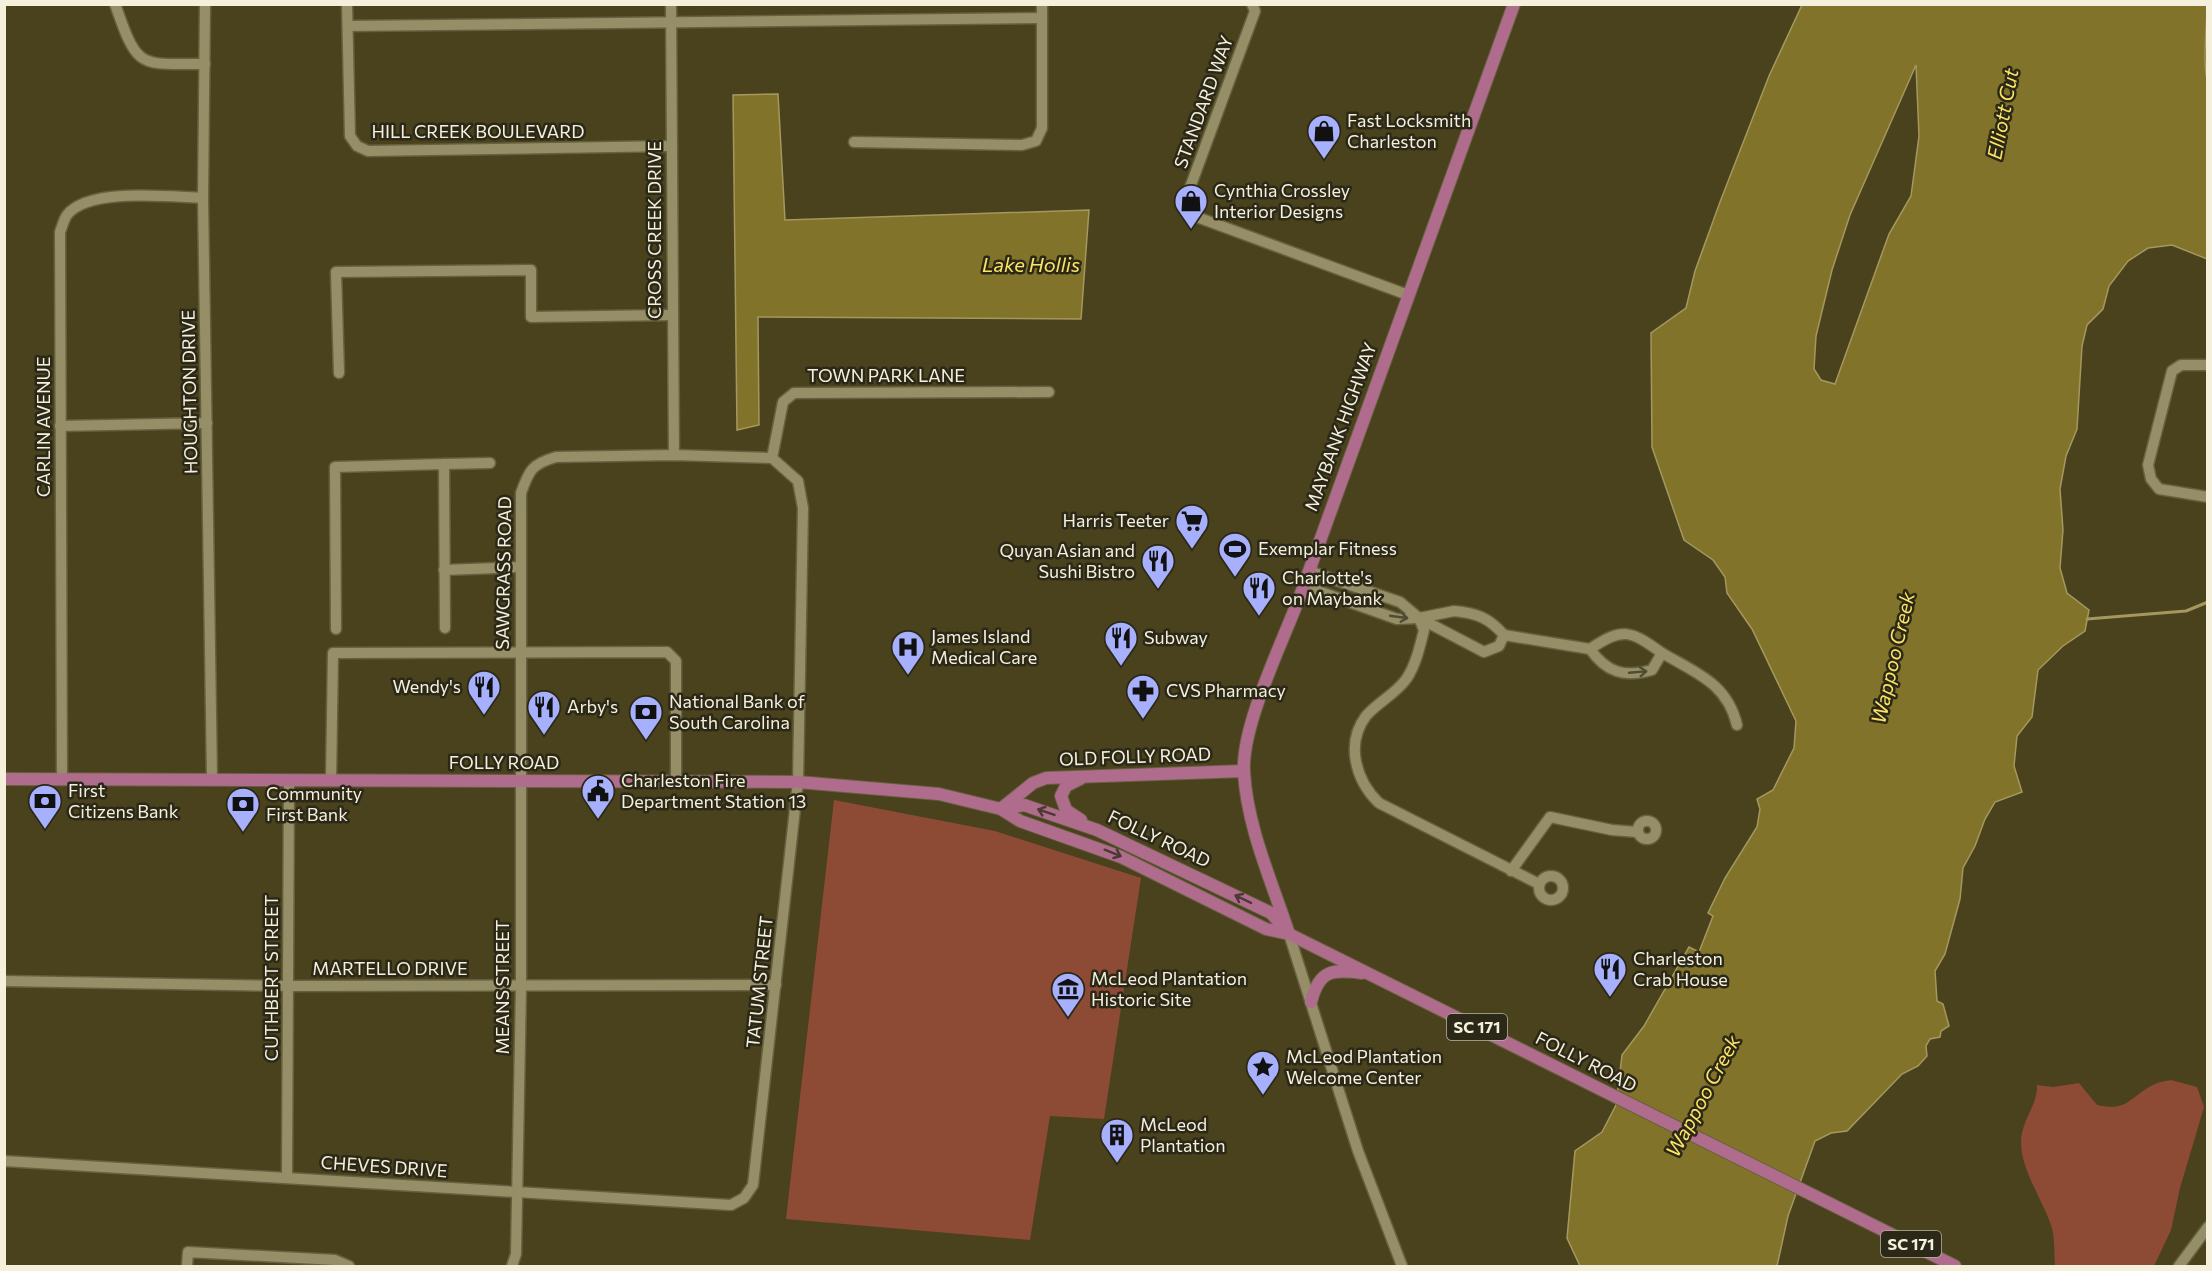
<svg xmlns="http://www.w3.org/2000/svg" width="2212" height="1271" font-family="Commissioner,sans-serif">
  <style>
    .green { fill: #8d4b36 }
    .water { fill: #82732a; stroke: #a4985f; stroke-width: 1.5; fill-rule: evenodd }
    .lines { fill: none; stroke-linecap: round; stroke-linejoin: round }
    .stream { stroke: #a4985f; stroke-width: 3 }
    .minor-casing { stroke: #66603f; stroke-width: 13 }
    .major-casing { stroke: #66603f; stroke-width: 14 }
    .minor { stroke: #958e67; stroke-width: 10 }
    .major { stroke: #b06c8d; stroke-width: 12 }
    .oneway { stroke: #504c34 }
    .oneway2 { stroke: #4c3935 }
    .labels { text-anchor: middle; stroke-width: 5; stroke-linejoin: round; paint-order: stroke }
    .shield { fill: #2b2818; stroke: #b8b4a1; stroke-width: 1.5 }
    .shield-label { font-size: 16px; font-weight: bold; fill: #f4f0dc }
    .street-label { font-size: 18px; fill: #f4f0dc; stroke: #2b2818 }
    .poi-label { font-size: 18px; fill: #f4f0dc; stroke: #2b2818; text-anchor: start }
    .water-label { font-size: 20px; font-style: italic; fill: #fde464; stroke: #2b2818 }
  </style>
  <rect width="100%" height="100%" fill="#49421d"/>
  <!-- green -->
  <g class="green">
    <polygon points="834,800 995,831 1141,878 1104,1119 1050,1116 1030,1240 786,1219"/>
    <path d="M2171,1080L2197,1087L2204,1107L2180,1188L2171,1230L2154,1266H2055C2054,1253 2055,1237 2051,1225C2042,1199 2021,1170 2021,1142C2021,1121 2038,1105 2037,1085L2053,1087L2079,1083L2097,1105C2129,1112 2129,1097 2153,1085C2158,1082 2166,1081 2171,1080Z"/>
  </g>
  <!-- water -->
  <g class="water">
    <path d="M1802,5H2207C2207,24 2202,68 2208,82L2207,259L2172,245L2148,248L2128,261L2109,286L2103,309L2087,325L2082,346L2077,429L2066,456L2060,489L2063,530L2060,568L2067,593L2089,610L2085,631L2063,646L2038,670L2032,717L2017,736L2014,766L2022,792L1995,802L1985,819L1975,846L1963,868L1960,899L1945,954L1935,971L1937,1001L1943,1004L1949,1026L1941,1031L1940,1037L1930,1039L1926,1046L1927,1056L1918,1066L1902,1074L1847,1131L1831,1133L1815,1141L1788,1216L1777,1266H1580L1567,1238L1575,1151L1602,1132L1616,1105L1622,1055L1644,1026L1689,947L1699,952L1713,916L1708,913L1725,878L1757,827L1760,809L1757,799L1773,790L1794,748L1796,721L1752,629L1727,593L1725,577L1713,560L1684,540L1652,447L1651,333L1686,308L1695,271L1720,202L1769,76ZM1916,65L1919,136L1911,196L1889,234L1835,384L1821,380L1814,369L1816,336L1832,270L1850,215Z"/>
    <polygon points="778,94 785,220 1089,210 1081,319 758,317 759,425 737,430 733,95"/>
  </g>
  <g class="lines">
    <!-- stream -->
    <polyline class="stream" points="2087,619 2186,611 2208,602"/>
    <!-- minor casing -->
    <g class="minor-casing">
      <g id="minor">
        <path d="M115,4C138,70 138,64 205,64"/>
        <polyline points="205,4 203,198 212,778"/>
        <polyline points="347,4 350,136 357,146 368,151 672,146"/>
        <polyline points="671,4 674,455"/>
        <polyline points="1252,4 1255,11 1184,204 1186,213 1408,295"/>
        <polyline points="348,26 1042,18"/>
        <polyline points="854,142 1022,145 1036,141 1042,128 1042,4"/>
        <polyline points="2208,365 2181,365 2172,371 2148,465 2151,479 2159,489 2208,497"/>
        <polyline points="339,373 336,272 531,270 531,317 672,315"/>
        <polyline points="60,426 207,423"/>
        <polyline points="772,458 783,402 794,393 1049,392"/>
        <polyline points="444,464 490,463"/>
        <polyline points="444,570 520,567"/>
        <polyline points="1304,586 1397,619 1419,618 1400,602 1309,571"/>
        <path d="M1454,611C1477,613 1489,618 1504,635L1499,646L1484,652L1419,618Z"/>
        <path d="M1419,618L1424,630C1420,646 1416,664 1407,678C1396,694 1378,702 1366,716C1345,744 1356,781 1379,803L1539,884"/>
        <polyline points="336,629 335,467 444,464 445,628"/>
        <path d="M1504,635L1590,649C1623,627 1630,630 1662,653L1652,670C1624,678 1606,672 1590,649"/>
        <path d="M1662,653C1696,673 1727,683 1737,725"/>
        <path d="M62,780L60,232C62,227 64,219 67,215C89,187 170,197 203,198"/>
        <polyline points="331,781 333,653 667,652 676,661 676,781"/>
        <circle cx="1647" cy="830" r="9"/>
        <polyline points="1511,871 1550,817 1612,830 1637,832"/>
        <circle cx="1551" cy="888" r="12"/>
        <polyline points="1289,934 1358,1151 1402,1266"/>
        <polyline points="4,981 289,986 776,985"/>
        <polyline points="4,1161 731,1205 744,1198 753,1185 798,782 803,508 798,481 772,458"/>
        <polyline points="287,1177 289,780"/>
        <polyline points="187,1266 188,1252 335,1260 349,1266"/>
        <path d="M512,1266L516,1254L521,986V493C529,470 532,464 556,457L674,455L772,458"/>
        <polyline points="2179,1266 2208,1227"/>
      </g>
    </g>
    <!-- major casing -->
    <g class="major-casing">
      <g id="major">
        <polyline points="4,779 798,782 939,794 1001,809 1020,821 1121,857 1266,929 1289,934 1955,1266"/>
        <polyline points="1080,779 1066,786 1061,796 1066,810 1081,820"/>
        <polyline points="1002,808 1033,783 1046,778 1244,771"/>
        <polyline points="1001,809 1024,805 1097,830 1271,913 1284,928"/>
        <path d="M1289,934C1272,882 1247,827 1244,772C1241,723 1287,634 1304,585C1374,392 1444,198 1514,4"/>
        <path d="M1311,1002C1319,970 1332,969 1362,973"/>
      </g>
    </g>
    <!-- minor -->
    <use href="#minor" class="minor"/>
    <!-- major -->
    <use href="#major" class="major"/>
  </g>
  <!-- one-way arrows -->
  <defs><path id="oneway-shaft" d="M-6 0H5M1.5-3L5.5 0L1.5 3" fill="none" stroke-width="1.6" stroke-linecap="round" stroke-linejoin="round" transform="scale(1.5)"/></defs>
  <g class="oneway">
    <use href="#oneway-shaft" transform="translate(1399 617) rotate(8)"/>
    <use href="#oneway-shaft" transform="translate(1638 672) rotate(-5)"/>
  </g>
  <g class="oneway2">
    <use href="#oneway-shaft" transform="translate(1046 812) rotate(-161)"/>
    <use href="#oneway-shaft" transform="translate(1113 853) rotate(22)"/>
    <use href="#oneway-shaft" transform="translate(1243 899) rotate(-154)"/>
  </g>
  <!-- icons -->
  <defs>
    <g id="shop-pin" transform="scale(1.725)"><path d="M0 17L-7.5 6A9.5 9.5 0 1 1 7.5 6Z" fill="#a7b0fc" stroke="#2b2818"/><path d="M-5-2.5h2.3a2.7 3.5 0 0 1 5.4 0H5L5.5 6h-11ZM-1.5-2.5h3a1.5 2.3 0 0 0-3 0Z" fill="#111"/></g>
    <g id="supermarket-pin" transform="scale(1.725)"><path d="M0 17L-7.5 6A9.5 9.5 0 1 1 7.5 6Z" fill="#a7b0fc" stroke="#2b2818"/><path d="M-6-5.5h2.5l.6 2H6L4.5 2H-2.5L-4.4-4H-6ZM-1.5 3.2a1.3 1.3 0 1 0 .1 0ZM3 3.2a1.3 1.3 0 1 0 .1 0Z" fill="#111"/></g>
    <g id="stadium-pin" transform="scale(1.725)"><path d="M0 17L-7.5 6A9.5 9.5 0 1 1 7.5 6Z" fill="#a7b0fc" stroke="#2b2818"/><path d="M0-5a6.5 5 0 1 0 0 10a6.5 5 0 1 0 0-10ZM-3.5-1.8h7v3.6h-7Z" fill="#111"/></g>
    <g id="restaurant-pin" transform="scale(1.725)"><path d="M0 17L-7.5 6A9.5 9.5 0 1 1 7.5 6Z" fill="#a7b0fc" stroke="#2b2818"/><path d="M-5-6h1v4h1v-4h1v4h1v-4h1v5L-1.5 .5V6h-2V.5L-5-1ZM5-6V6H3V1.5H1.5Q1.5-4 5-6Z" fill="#111"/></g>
    <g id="hospital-pin" transform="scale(1.725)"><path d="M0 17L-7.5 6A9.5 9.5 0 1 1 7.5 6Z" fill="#a7b0fc" stroke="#2b2818"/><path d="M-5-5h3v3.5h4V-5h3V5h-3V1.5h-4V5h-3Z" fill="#111"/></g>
    <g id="pharmacy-pin" transform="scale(1.725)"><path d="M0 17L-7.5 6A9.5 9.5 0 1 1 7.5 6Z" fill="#a7b0fc" stroke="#2b2818"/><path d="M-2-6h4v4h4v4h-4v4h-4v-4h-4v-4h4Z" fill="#111"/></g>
    <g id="bank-pin" transform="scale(1.725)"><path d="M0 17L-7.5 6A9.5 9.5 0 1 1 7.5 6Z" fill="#a7b0fc" stroke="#2b2818"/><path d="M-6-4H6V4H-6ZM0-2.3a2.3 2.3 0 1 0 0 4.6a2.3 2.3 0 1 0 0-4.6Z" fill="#111"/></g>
    <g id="civic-pin" transform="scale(1.725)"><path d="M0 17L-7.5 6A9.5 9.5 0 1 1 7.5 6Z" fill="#a7b0fc" stroke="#2b2818"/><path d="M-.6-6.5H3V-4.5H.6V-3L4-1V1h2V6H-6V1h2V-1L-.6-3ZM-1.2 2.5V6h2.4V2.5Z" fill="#111"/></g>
    <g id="museum-pin" transform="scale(1.725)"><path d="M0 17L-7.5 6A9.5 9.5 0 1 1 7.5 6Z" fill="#a7b0fc" stroke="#2b2818"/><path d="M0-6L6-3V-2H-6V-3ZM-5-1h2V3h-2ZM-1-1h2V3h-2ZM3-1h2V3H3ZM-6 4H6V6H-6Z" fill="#111"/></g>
    <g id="sight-pin" transform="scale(1.725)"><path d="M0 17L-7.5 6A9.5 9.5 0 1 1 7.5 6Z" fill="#a7b0fc" stroke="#2b2818"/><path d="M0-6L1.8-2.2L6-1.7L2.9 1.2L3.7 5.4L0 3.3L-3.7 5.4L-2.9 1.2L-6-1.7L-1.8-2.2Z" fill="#111"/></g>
    <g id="building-pin" transform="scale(1.725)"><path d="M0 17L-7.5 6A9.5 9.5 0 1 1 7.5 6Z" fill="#a7b0fc" stroke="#2b2818"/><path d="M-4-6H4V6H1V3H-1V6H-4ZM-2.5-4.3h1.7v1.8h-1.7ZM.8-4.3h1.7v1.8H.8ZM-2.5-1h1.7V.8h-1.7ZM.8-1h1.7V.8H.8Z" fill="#111"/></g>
  </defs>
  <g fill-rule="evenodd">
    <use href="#shop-pin" x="1324" y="131"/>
    <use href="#shop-pin" x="1191" y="201"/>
    <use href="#supermarket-pin" x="1192" y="521"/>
    <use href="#stadium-pin" x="1235" y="549"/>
    <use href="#restaurant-pin" x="1158" y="561"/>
    <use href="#restaurant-pin" x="1259" y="588"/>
    <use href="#restaurant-pin" x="1121" y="638"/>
    <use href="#hospital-pin" x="908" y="647"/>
    <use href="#restaurant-pin" x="484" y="687"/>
    <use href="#pharmacy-pin" x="1143" y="691"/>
    <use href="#restaurant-pin" x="544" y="707"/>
    <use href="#bank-pin" x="646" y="712"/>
    <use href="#civic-pin" x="598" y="791"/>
    <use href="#bank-pin" x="45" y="801"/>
    <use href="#bank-pin" x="243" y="804"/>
    <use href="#restaurant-pin" x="1610" y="969"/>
    <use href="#museum-pin" x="1068" y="989"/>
    <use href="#sight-pin" x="1263" y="1067"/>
    <use href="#building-pin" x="1117" y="1135"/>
  </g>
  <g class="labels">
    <!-- shield labels -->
    <g class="shield">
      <rect x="1447" y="1014" width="60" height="26" rx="4.5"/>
      <rect x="1881" y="1231" width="60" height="26" rx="4.5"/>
    </g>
    <g class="shield-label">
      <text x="1477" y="1033">SC 171</text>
      <text x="1911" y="1250">SC 171</text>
    </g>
    <!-- street labels -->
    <g class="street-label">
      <text transform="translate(1204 102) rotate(-70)" y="6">STANDARD WAY</text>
      <text x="478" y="138">HILL CREEK BOULEVARD</text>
      <text transform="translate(655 230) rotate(-90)" y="6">CROSS CREEK DRIVE</text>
      <text x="886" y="382">TOWN PARK LANE</text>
      <text transform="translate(190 392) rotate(-91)" y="6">HOUGHTON DRIVE</text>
      <text transform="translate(44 427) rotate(-90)" y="6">CARLIN AVENUE</text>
      <text transform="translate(1341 427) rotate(-70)" y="6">MAYBANK HIGHWAY</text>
      <text transform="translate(504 573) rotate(-89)" y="6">SAWGRASS ROAD</text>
      <text transform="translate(1135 757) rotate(-2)" y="6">OLD FOLLY ROAD</text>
      <text x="504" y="769">FOLLY ROAD</text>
      <text transform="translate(1159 839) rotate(25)" y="6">FOLLY ROAD</text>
      <text x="390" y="975">MARTELLO DRIVE</text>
      <text transform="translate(272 978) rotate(-90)" y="6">CUTHBERT STREET</text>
      <text transform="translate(760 982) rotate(-84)" y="6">TATUM STREET</text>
      <text transform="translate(503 987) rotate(-90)" y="6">MEANS STREET</text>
      <text transform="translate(1586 1062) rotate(27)" y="6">FOLLY ROAD</text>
      <text transform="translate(384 1167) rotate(4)" y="6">CHEVES DRIVE</text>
    </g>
    <!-- poi labels -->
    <g class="poi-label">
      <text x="1347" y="127">Fast Locksmith<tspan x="1347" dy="21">Charleston</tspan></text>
      <text x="1214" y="197">Cynthia Crossley<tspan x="1214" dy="21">Interior Designs</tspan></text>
      <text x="1169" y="527" text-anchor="end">Harris Teeter</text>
      <text x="1258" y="555">Exemplar Fitness</text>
      <text x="1135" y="557" text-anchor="end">Quyan Asian and<tspan x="1135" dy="21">Sushi Bistro</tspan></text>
      <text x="1282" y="584">Charlotte's<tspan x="1282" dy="21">on Maybank</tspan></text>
      <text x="931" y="643">James Island<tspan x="931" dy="21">Medical Care</tspan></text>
      <text x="1144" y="644">Subway</text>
      <text x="461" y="693" text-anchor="end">Wendy's</text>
      <text x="1166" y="697">CVS Pharmacy</text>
      <text x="669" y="708">National Bank of<tspan x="669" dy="21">South Carolina</tspan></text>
      <text x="567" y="713">Arby's</text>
      <text x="621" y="787">Charleston Fire<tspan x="621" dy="21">Department Station 13</tspan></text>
      <text x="68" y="797">First<tspan x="68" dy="21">Citizens Bank</tspan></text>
      <text x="266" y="800">Community<tspan x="266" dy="21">First Bank</tspan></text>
      <text x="1633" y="965">Charleston<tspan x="1633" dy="21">Crab House</tspan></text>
      <text x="1091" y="985">McLeod Plantation<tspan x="1091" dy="21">Historic Site</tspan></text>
      <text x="1286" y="1063">McLeod Plantation<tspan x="1286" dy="21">Welcome Center</tspan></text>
      <text x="1140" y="1131">McLeod<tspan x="1140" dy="21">Plantation</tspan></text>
    </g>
    <!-- water labels -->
    <g class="water-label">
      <text transform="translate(2003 114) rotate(-79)" y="7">Elliott Cut</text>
      <text x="1031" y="272">Lake Hollis</text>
      <text transform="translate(1893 658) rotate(-77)" y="7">Wappoo Creek</text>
      <text transform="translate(1703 1096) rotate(-62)" y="7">Wappoo Creek</text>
    </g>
  </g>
  <!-- border -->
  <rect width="2212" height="1271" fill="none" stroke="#f4f0dc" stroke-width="12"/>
</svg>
